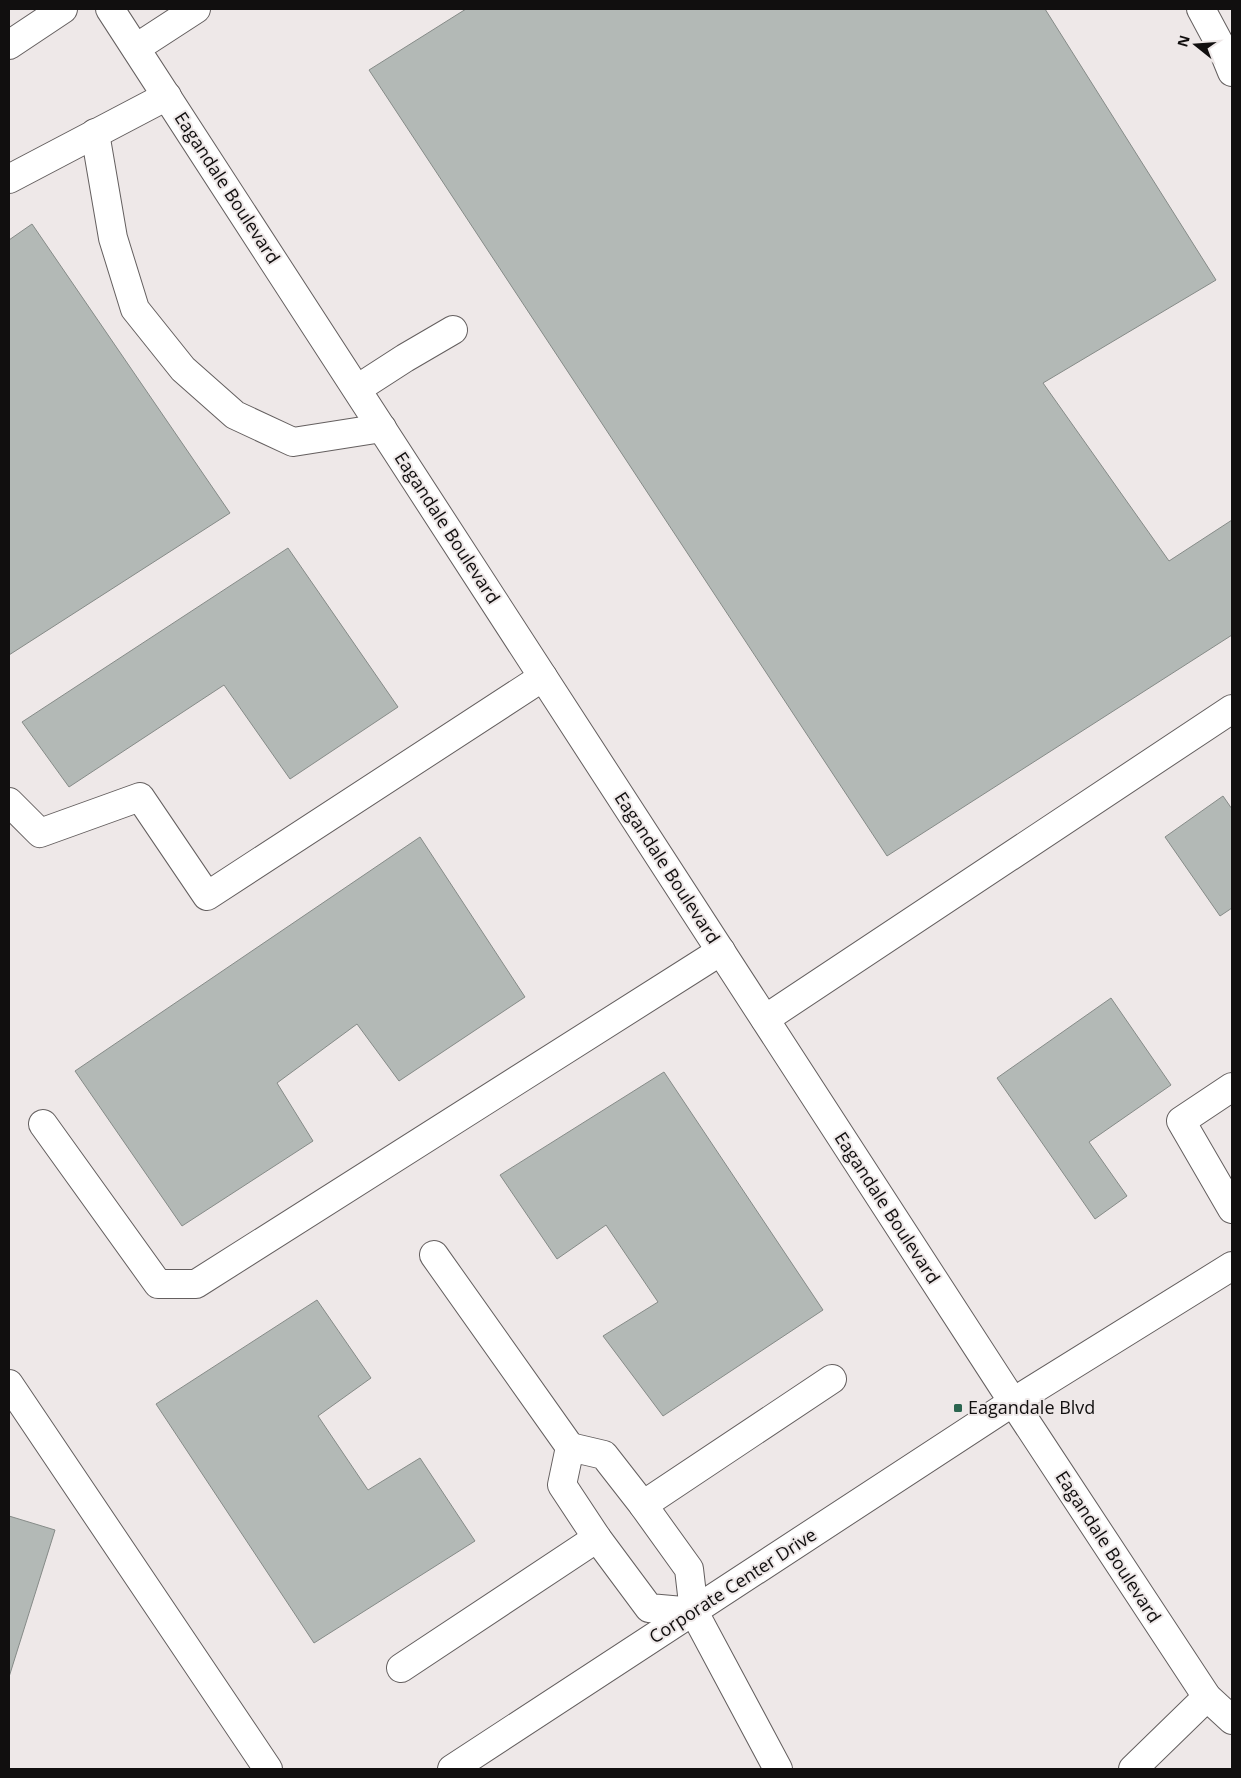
<svg xmlns="http://www.w3.org/2000/svg" width="1241" height="1778" font-family="'Open Sans',sans-serif">
  <style>
    .building { fill: #b3b9b6; stroke: #868b88 }
    .lines { fill: none; stroke-linecap: round; stroke-linejoin: round }
    .minor-casing { stroke: #645f5f; stroke-width: 30 }
    .minor { stroke: #fff; stroke-width: 28 }
    .poi-dot { fill: #2b654f; stroke: #eee8e8; stroke-width: 2 }
    .labels { text-anchor: middle; stroke-width: 4; stroke-linejoin: round; paint-order: stroke }
    .street-label { font-size: 18px; fill: #110f0f; stroke: #eee8e8 }
    .poi-label { font-size: 18px; fill: #110f0f; stroke: #eee8e8; text-anchor: start }
  </style>
  <rect width="100%" height="100%" fill="#eee8e8"/>
  <!-- building -->
  <g class="building">
    <polygon points="466,9 1045,9 1216,280 1043,383 1169,561 1232,520 1232,635 887,856 369,70"/>
    <polygon points="32,224 230,513 9,655 9,240"/>
    <polygon points="288,548 398,707 290,779 224,685 69,787 22,722"/>
    <polygon points="1223,796 1232,809 1232,908 1220,916 1165,837"/>
    <polygon points="420,837 525,997 399,1081 357,1024 277,1083 313,1141 182,1226 75,1071"/>
    <polygon points="1111,998 1171,1085 1089,1142 1127,1196 1095,1219 997,1078"/>
    <polygon points="664,1072 823,1310 663,1416 603,1336 658,1302 606,1225 557,1259 500,1175"/>
    <polygon points="317,1300 371,1378 318,1416 368,1490 420,1458 475,1541 314,1643 156,1404"/>
    <polygon points="9,1516 55,1530 9,1677"/>
  </g>
  <g class="lines">
    <!-- minor casing -->
    <g class="minor-casing">
      <g id="minor">
        <polyline points="110,9 1013,1402 1207,1697 1232,1720"/>
        <polyline points="1201,9 1223,50 1232,72"/>
        <polyline points="9,45 63,9"/>
        <polyline points="136,48 196,9"/>
        <polyline points="95,133 113,238 135,309 183,369 235,415 293,442 382,428"/>
        <polyline points="9,179 167,96"/>
        <polyline points="357,389 405,358 453,330"/>
        <polyline points="9,802 40,833 140,797 207,896 543,677"/>
        <polyline points="765,1019 1232,709"/>
        <polyline points="1232,1087 1181,1121 1232,1209"/>
        <polyline points="43,1124 158,1284 196,1284 721,951"/>
        <polyline points="434,1255 570,1447"/>
        <polyline points="9,1384 268,1769"/>
        <polyline points="643,1505 832,1379"/>
        <polyline points="694,1612 649,1608 597,1538 562,1485 570,1447 604,1455 643,1505 689,1569 694,1612 778,1769"/>
        <polyline points="401,1668 597,1538"/>
        <polyline points="452,1769 1013,1402 1232,1266"/>
        <polyline points="1133,1769 1207,1697"/>
      </g>
    </g>
    <!-- minor -->
    <use href="#minor" class="minor"/>
  </g>
  <!-- markers -->
  <rect class="poi-dot" x="953" y="1403" width="10" height="10" rx="2.5"/>
  <g class="labels">
    <!-- street labels -->
    <g class="street-label">
      <text transform="translate(227 188) rotate(57)" y="6">Eagandale Boulevard</text>
      <text transform="translate(447 528) rotate(57)" y="6">Eagandale Boulevard</text>
      <text transform="translate(667 868) rotate(57)" y="6">Eagandale Boulevard</text>
      <text transform="translate(887 1208) rotate(57)" y="6">Eagandale Boulevard</text>
      <text transform="translate(1108 1547) rotate(57)" y="6">Eagandale Boulevard</text>
      <text transform="translate(733 1586) rotate(-33)" y="6">Corporate Center Drive</text>
    </g>
    <!-- poi labels -->
    <g class="poi-label">
      <text x="968" y="1414">Eagandale Blvd</text>
    </g>
  </g>
  <!-- border -->
  <rect width="1241" height="1778" fill="none" stroke="#110f0f" stroke-width="20"/>
  <!-- north arrow -->
  <g transform="translate(1196 45) rotate(287)" stroke="#eee8e8" stroke-width="4" paint-order="stroke">
  <path d="M0-4L9 19L0 12L-9 19Z" fill="#110f0f"/>
  <text y="-8" font-size="14" font-weight="bold" text-anchor="middle" fill="#110f0f">N</text>
  </g>
</svg>
